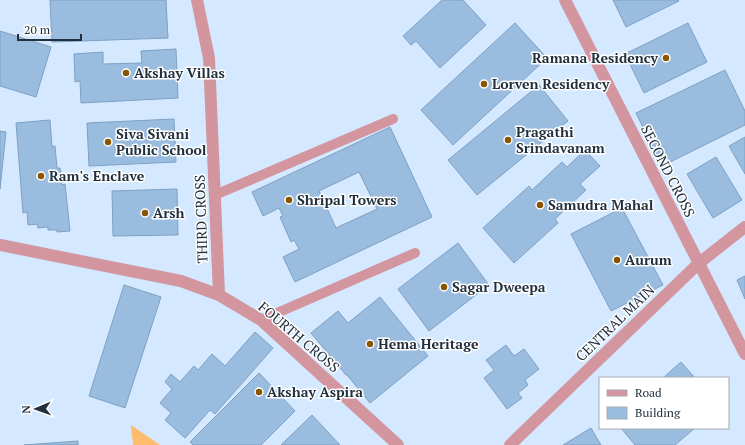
<svg xmlns="http://www.w3.org/2000/svg" width="745" height="445" font-family="'PT Serif',serif">
  <style>
    .green { fill: #ffbc6d }
    .building { fill: #9abcdf; stroke: #7ea0c2; fill-rule: evenodd }
    .lines { fill: none; stroke-linecap: round; stroke-linejoin: round }
    .lane { stroke: #d3959e; stroke-width: 10 }
    .street { stroke: #d3959e; stroke-width: 12 }
    .poi-dot { fill: #895500; stroke: #fff; stroke-width: 1.5 }
    .labels { text-anchor: middle; stroke-width: 3; stroke-linejoin: round; paint-order: stroke }
    .poi-label { font-size: 14px; font-weight: bold; fill: #22303e; stroke: #fff; text-anchor: start }
    .street-label { font-size: 14px; fill: #22303e; stroke: #fff }
  </style>
  <rect width="100%" height="100%" fill="#d4e9ff"/>
  <!-- green -->
  <polygon class="green" points="131,425 160,445 133,445"/>
  <!-- building -->
  <g class="building">
    <polygon points="50,0 166,0 168,38 52,42"/>
    <polygon points="442,0 463,0 486,25 440,68 416,41 411,45 403,36"/>
    <polygon points="613,0 678,0 679,1 626,27"/>
    <polygon points="515,23 547,58 453,145 421,110"/>
    <polygon points="688,23 707,62 644,93 625,54"/>
    <polygon points="0,31 51,47 36,97 0,86"/>
    <polygon points="176,49 178,98 81,103 80,81 75,82 74,54 103,52 103,64 142,63 141,51"/>
    <polygon points="725,70 745,111 745,125 662,166 636,113"/>
    <polygon points="539,85 568,121 477,195 448,160"/>
    <polygon points="174,119 176,162 89,166 87,123"/>
    <polygon points="50,120 52,147 55,146 57,168 60,168 62,185 65,184 70,231 57,232 57,230 48,230 48,227 38,228 37,224 28,225 27,212 23,213 16,123"/>
    <path d="M390,127L432,217L295,282L283,257L299,249L294,240L291,242L280,217L283,216L279,208L263,216L252,192ZM359,172L377,209L336,228L319,191Z"/>
    <polygon points="0,131 6,132 0,189"/>
    <polygon points="745,137 745,174 729,146"/>
    <polygon points="585,150 600,166 580,184 586,190 555,219 558,223 514,263 483,228 529,186 532,190 562,162 567,167"/>
    <polygon points="716,157 742,200 713,218 687,174"/>
    <polygon points="177,189 178,235 113,236 112,191"/>
    <polygon points="622,208 663,285 611,311 571,234"/>
    <polygon points="458,243 489,285 429,331 398,289"/>
    <polygon points="745,276 745,299 737,280"/>
    <polygon points="124,285 161,297 125,408 89,396"/>
    <polygon points="380,297 428,356 370,403 347,375 346,375 311,333 338,311 348,323"/>
    <polygon points="255,332 273,348 215,414 210,410 185,438 165,420 171,413 160,403 172,389 165,382 171,374 180,382 194,366 198,370 212,354 225,366"/>
    <polygon points="506,345 514,356 524,349 539,369 525,380 528,385 518,393 522,398 507,409 484,378 494,370 486,360"/>
    <polygon points="681,362 695,378 663,378"/>
    <polygon points="259,373 295,411 261,445 193,445 190,442"/>
    <polygon points="312,415 340,445 281,445"/>
    <polygon points="591,428 601,445 563,445"/>
    <polygon points="621,428 695,428 675,445 635,445"/>
    <polygon points="78,441 78,445 24,445"/>
  </g>
  <g class="lines">
    <!-- lane -->
    <g class="lane">
      <polyline points="215,195 393,119"/>
      <polyline points="261,320 415,253"/>
    </g>
    <!-- street -->
    <g class="street">
      <polyline points="197,0 209,58 219,295"/>
      <polyline points="565,0 745,354"/>
      <polyline points="0,245 181,281 219,295 261,320 398,445"/>
      <polyline points="510,445 699,263 745,227"/>
    </g>
  </g>
  <!-- markers -->
  <g class="poi-dot">
    <circle cx="666" cy="58" r="4"/>
    <circle cx="126" cy="73" r="4"/>
    <circle cx="484" cy="84" r="4"/>
    <circle cx="508" cy="140" r="4"/>
    <circle cx="108" cy="142" r="4"/>
    <circle cx="41" cy="176" r="4"/>
    <circle cx="289" cy="200" r="4"/>
    <circle cx="540" cy="205" r="4"/>
    <circle cx="145" cy="213" r="4"/>
    <circle cx="617" cy="260" r="4"/>
    <circle cx="444" cy="287" r="4"/>
    <circle cx="370" cy="344" r="4"/>
    <circle cx="259" cy="392" r="4"/>
  </g>
  <g class="labels">
    <!-- poi labels -->
    <g class="poi-label">
      <text x="658" y="63" text-anchor="end">Ramana Residency</text>
      <text x="134" y="78">Akshay Villas</text>
      <text x="492" y="89">Lorven Residency</text>
      <text x="516" y="137">Pragathi<tspan x="516" dy="16">Srindavanam</tspan></text>
      <text x="116" y="139">Siva Sivani<tspan x="116" dy="16">Public School</tspan></text>
      <text x="49" y="181">Ram's Enclave</text>
      <text x="297" y="205">Shripal Towers</text>
      <text x="548" y="210">Samudra Mahal</text>
      <text x="153" y="218">Arsh</text>
      <text x="625" y="265">Aurum</text>
      <text x="452" y="292">Sagar Dweepa</text>
      <text x="378" y="349">Hema Heritage</text>
      <text x="267" y="397">Akshay Aspira</text>
    </g>
    <!-- street labels -->
    <g class="street-label">
      <text transform="translate(668 171) rotate(63)" y="5">SECOND CROSS</text>
      <text transform="translate(201 219) rotate(-92)" y="5">THIRD CROSS</text>
      <text transform="translate(615 323) rotate(-44)" y="5">CENTRAL MAIN</text>
      <text transform="translate(299 337) rotate(40)" y="5">FOURTH CROSS</text>
    </g>
  </g>
  <!-- legend -->
  <rect x="599" y="377" width="130" height="52" fill="#ffffff" stroke="#a7acb2"/>
  <rect x="607" y="390" width="20" height="6" fill="#d3959e" stroke="#a7acb2"/>
  <text x="635" y="397" font-size="12" fill="#22303e">Road</text>
  <rect x="607" y="407" width="20" height="12" fill="#9abcdf" stroke="#a7acb2"/>
  <text x="635" y="417" font-size="12" fill="#22303e">Building</text>
  <!-- north arrow -->
  <g transform="translate(36 409) rotate(268)" stroke="#ffffff" stroke-width="3" paint-order="stroke">
  <path d="M0-3L7 15L0 10L-7 15Z" fill="#22303e"/>
  <text y="-6" font-size="11" font-weight="bold" text-anchor="middle" fill="#22303e">N</text>
  </g>
  <!-- scale -->
  <path d="M18 34v6h63v-6" fill="none" stroke="#22303e" stroke-width="2"/>
  <text x="24" y="34" font-size="12" fill="#22303e" stroke="#ffffff" stroke-width="3" paint-order="stroke">20 m</text>
</svg>
